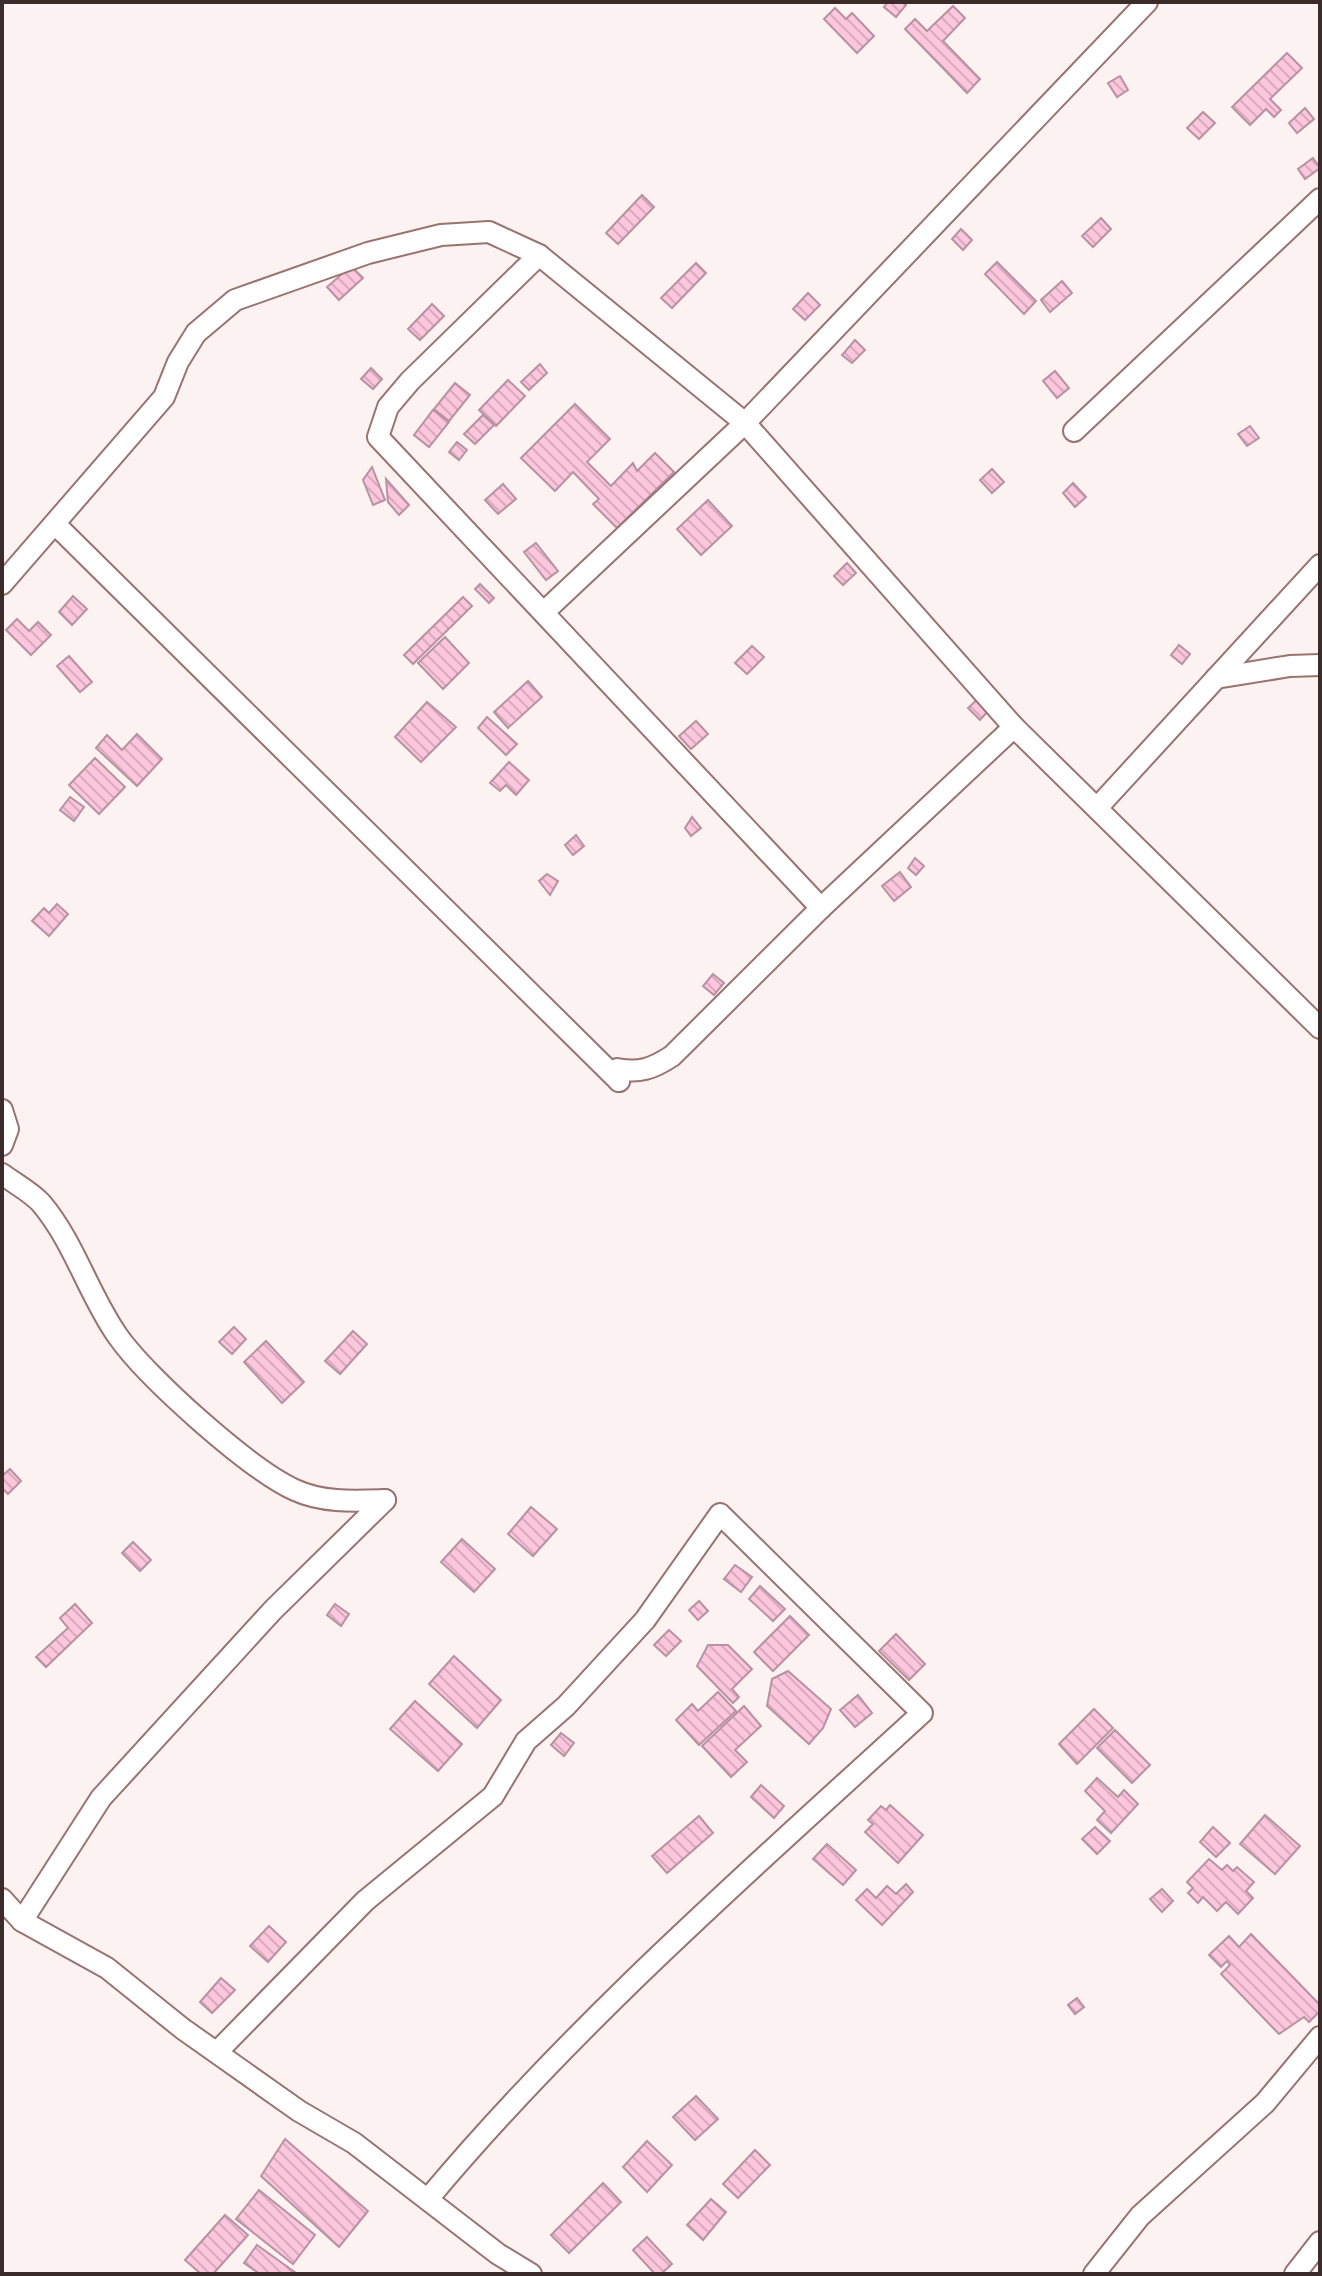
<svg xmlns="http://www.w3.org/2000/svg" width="1322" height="2276" font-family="'DejaVu Sans',sans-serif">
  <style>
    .building { fill: url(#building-back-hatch); stroke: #b892a2; stroke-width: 2 }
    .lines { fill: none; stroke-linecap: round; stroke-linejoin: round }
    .minor-casing { stroke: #997371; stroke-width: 24 }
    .minor { stroke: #fff; stroke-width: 20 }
  </style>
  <defs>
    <pattern id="building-back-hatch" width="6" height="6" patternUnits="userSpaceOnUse" patternTransform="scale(2)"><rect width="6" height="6" fill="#fcc6dd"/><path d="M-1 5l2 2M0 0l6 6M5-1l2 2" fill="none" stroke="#d9aabe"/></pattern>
  </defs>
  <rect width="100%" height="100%" fill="#fbf2f1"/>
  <!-- building -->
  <g class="building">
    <polygon points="888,2 902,2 906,5 896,17 884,7"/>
    <polygon points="953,6 965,18 943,41 980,79 967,93 905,29 915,19 927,31"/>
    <polygon points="835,8 846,19 852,13 874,36 857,53 824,19"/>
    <polygon points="1287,53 1302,68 1270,99 1281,110 1274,117 1266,109 1250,125 1232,107"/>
    <polygon points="1120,76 1128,90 1117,97 1108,83"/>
    <polygon points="1305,108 1314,119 1297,133 1289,123"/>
    <polygon points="1203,112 1215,123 1199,139 1187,128"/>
    <polygon points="1313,158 1320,168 1305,179 1298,169"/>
    <polygon points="642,195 654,207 618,244 606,233"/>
    <polygon points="1101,218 1111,229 1093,247 1082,236"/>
    <polygon points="961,229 972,240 963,250 952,239"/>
    <polygon points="997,262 1036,301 1024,314 985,274"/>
    <polygon points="696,263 706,273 672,308 661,298"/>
    <polygon points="351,266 363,278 339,300 327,287"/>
    <polygon points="1062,281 1072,293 1050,312 1041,300"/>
    <polygon points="808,293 820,305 805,320 793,309"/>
    <polygon points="432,304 444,316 420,340 408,329"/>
    <polygon points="855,340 865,350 852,363 842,355"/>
    <polygon points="540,364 547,373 529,390 521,382"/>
    <polygon points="371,368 382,379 373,389 361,379"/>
    <polygon points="1055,371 1069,388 1057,398 1043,381"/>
    <polygon points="508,380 525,396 496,426 479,410"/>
    <polygon points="455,383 470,395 449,421 434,409"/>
    <polygon points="575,404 610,439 587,462 611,486 633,463 637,471 655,453 674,472 617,528 593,504 599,499 573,472 555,491 521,458"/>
    <polygon points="433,410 449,422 429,447 414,435"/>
    <polygon points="483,415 494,425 475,444 464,434"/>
    <polygon points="1250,426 1259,438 1247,446 1238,434"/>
    <polygon points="457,442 467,450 459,460 449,452"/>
    <polygon points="372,467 385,500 373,505 363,480"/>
    <polygon points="992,469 1004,482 992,493 980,480"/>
    <polygon points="386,479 409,505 399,515 388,502"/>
    <polygon points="1073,483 1086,497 1075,507 1063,493"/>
    <polygon points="503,484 516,499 498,514 485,500"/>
    <polygon points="708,500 732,526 701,555 677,529"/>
    <polygon points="536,543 558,571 546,580 524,552"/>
    <polygon points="847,563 856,573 843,585 834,576"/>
    <polygon points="480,584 494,598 489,603 475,589"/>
    <polygon points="73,596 87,609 72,625 59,612"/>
    <polygon points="463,597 472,606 413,664 404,655"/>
    <polygon points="17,619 29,631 38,622 51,635 31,655 6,630"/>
    <polygon points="445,637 469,663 443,689 418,663"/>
    <polygon points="1179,645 1190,654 1182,664 1171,655"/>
    <polygon points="752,646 764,657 747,674 735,663"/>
    <polygon points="69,656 92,682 80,692 57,666"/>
    <polygon points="528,681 542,697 508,728 494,712"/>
    <polygon points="979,698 990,709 980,720 968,708"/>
    <polygon points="427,702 456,727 421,762 395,737"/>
    <polygon points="487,717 517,744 506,755 478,728"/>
    <polygon points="696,721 708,734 691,749 679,736"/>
    <polygon points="137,734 162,759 137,786 96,748 107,735 122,750"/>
    <polygon points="95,758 125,787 99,814 69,785"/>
    <polygon points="509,762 529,780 516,795 506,785 500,791 490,783"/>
    <polygon points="70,797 84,807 74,821 60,810"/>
    <polygon points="692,817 701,828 691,836 685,828"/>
    <polygon points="576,835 584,846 573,855 565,845"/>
    <polygon points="915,858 924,866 916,875 908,868"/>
    <polygon points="900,872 911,887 894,901 882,886"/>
    <polygon points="547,874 558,881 550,895 539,881"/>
    <polygon points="57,904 68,914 49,936 32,921 44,908 49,913"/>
    <polygon points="713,974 724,983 714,995 703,986"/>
    <polygon points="234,1327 246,1339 232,1354 219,1342"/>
    <polygon points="353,1331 367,1344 340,1374 325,1361"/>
    <polygon points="266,1341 304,1382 282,1403 244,1362"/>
    <polygon points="10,1469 21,1481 8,1494 2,1488 2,1476"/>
    <polygon points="531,1507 557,1529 533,1556 508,1534"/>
    <polygon points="462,1539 495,1569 474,1592 441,1562"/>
    <polygon points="133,1542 151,1560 140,1571 122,1553"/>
    <polygon points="735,1565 752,1577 741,1592 724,1579"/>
    <polygon points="760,1586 785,1609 773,1621 749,1599"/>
    <polygon points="699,1601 708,1611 698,1620 689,1610"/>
    <polygon points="75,1604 92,1623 46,1667 36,1657 68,1628 60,1618"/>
    <polygon points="335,1604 349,1614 341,1626 327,1615"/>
    <polygon points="790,1616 809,1635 773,1671 754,1652"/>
    <polygon points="669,1630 681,1641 666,1656 654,1645"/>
    <polygon points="896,1634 925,1664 909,1680 879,1651"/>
    <polygon points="708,1645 728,1645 752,1669 732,1689 739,1697 733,1703 697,1666"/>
    <polygon points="454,1656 501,1700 477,1728 429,1684"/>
    <polygon points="788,1671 831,1709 823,1728 809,1744 767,1706 772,1679"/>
    <polygon points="718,1692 736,1711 699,1745 676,1720 692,1704 698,1711"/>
    <polygon points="858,1695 872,1713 855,1727 840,1710"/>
    <polygon points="415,1701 462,1744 438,1771 390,1729"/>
    <polygon points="744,1706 761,1726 735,1750 747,1762 731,1777 702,1746"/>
    <polygon points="1094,1709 1113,1728 1077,1764 1059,1744"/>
    <polygon points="1115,1730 1150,1765 1132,1783 1097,1748"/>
    <polygon points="561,1733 574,1743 564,1756 551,1745"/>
    <polygon points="1097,1778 1118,1797 1124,1790 1138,1804 1111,1833 1097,1820 1105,1811 1085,1791"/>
    <polygon points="761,1785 784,1806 774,1818 751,1797"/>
    <polygon points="890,1805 923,1835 898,1863 865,1832 873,1824 868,1820 881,1806 886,1810"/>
    <polygon points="1265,1815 1300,1846 1275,1874 1240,1844"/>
    <polygon points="699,1816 713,1833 667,1873 652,1856"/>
    <polygon points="1095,1827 1110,1841 1097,1854 1082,1839"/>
    <polygon points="1213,1827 1230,1843 1216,1857 1200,1842"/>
    <polygon points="827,1844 856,1870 843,1885 813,1859"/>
    <polygon points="1209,1859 1222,1870 1227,1865 1233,1871 1237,1867 1254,1882 1246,1891 1253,1898 1238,1914 1226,1902 1217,1911 1203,1897 1198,1903 1188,1893 1193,1888 1187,1882"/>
    <polygon points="906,1884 913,1892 882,1925 856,1900 867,1889 876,1898 887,1886 896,1894"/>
    <polygon points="1162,1889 1173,1901 1162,1912 1150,1899"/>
    <polygon points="269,1926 286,1942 268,1962 250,1946"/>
    <polygon points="1251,1934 1320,2005 1320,2011 1309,2022 1304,2017 1279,2034 1221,1974 1230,1965 1227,1961 1221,1967 1209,1955 1229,1936 1239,1947"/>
    <polygon points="221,1978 235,1990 212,2013 200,2002"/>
    <polygon points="1077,1998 1084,2007 1075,2014 1068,2005"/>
    <polygon points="696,2096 718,2119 695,2140 673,2117"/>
    <polygon points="285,2139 368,2211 339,2247 261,2176"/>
    <polygon points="647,2141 672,2165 647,2192 623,2167"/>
    <polygon points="755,2150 770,2165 738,2198 723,2184"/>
    <polygon points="603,2183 621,2202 569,2253 551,2235"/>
    <polygon points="259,2190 315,2235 293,2264 236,2219"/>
    <polygon points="711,2199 726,2212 703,2240 687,2225"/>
    <polygon points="225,2215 248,2235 213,2274 201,2274 185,2260"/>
    <polygon points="647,2237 672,2264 661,2274 655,2274 633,2250"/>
    <polygon points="257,2245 296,2273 296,2274 260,2274 244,2263"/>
  </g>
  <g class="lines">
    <!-- minor casing -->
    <g class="minor-casing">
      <g id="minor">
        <polyline points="539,255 410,381 388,407 378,437 821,908"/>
        <polyline points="1074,431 1320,199"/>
        <polyline points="56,525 619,1081"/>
        <polyline points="2,584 164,397 178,362 196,333 235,300 368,253 441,235 489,232 539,255 745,423 1014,727 1320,1028"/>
        <polyline points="544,612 745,423 1147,2"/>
        <polyline points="1216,678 1290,666 1320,665"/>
        <polyline points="1097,808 1320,565"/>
        <path d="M619,1081L617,1069C640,1073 652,1069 672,1056L821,908L1014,727"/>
        <polyline points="2,1110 8,1129 2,1145"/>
        <path d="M2,1174C14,1183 31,1192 41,1203C74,1242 88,1293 117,1335C146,1377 249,1469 295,1490C323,1503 355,1501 385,1500"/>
        <polyline points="2,1899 22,1921 107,1968 183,2029 299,2111 354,2143 498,2254 531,2274"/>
        <polyline points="22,1921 101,1798 273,1610 385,1500"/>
        <path d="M217,2052L365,1901L493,1796L526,1741L566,1706L645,1620L720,1514L922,1713C754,1867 574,2024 428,2199"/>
        <polyline points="1094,2274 1140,2216 1265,2103 1320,2037"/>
        <polyline points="1295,2274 1320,2242"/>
      </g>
    </g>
    <!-- minor -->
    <use href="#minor" class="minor"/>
  </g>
  <!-- border -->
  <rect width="1322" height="2276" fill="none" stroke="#3c2b2b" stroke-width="8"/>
</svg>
